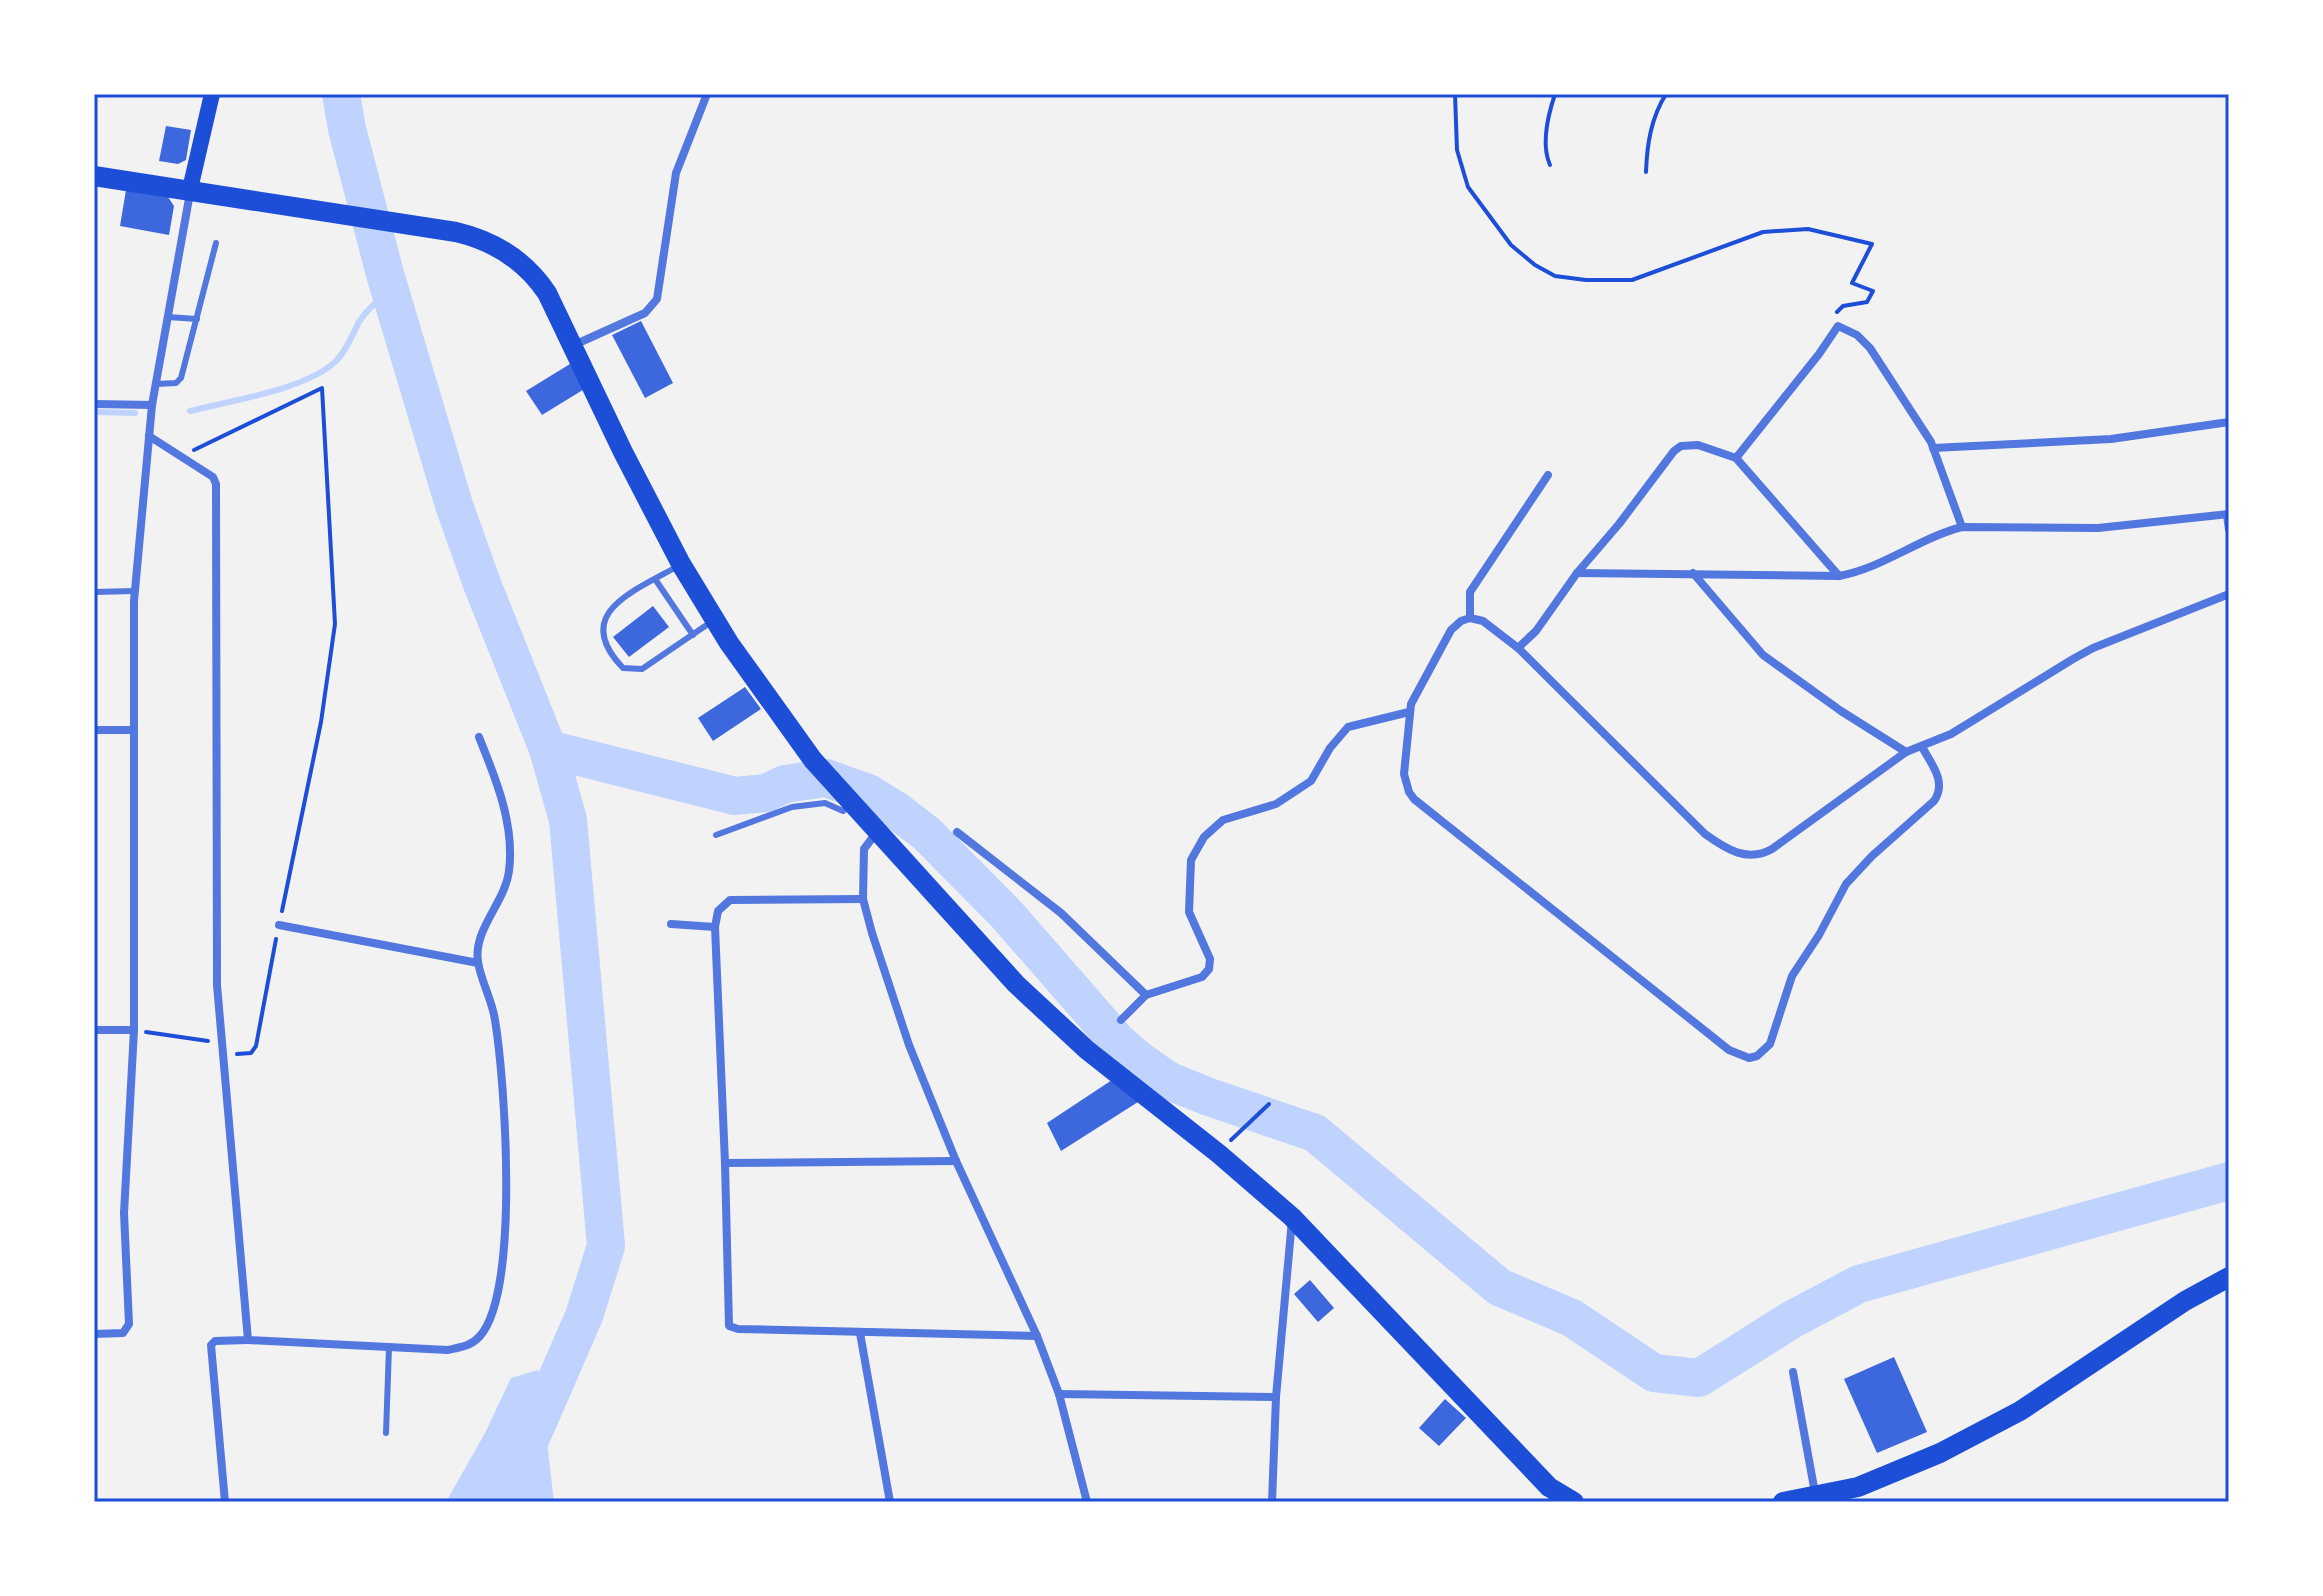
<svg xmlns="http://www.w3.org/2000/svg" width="2323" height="1596" font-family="'Archivo Narrow',sans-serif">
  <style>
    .water { fill: #bfd3fe }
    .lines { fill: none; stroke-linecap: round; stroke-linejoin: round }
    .stream { stroke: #bfd3fe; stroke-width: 6 }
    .river { stroke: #bfd3fe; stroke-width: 38 }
    .building { fill: #3d67dc }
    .path { stroke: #1d4ed8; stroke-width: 4 }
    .service { stroke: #5277de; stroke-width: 6 }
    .minor { stroke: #5277de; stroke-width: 8 }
    .secondary { stroke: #1d4ed8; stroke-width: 16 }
    .primary { stroke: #1d4ed8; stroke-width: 20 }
    .neatline { fill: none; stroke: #1d4ed8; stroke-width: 3 }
  </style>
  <rect width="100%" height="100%" fill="#f2f2f2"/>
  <!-- water -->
  <polygon class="water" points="538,1370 548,1398 546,1433 554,1502 446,1502 485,1433 511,1378"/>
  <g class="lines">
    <!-- stream -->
    <g class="stream">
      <path d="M190,411C230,401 309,389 337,360C348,348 352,335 359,322C367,309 379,300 390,291"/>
      <polyline points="94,412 135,413"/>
    </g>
    <!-- river -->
    <g class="river">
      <polyline points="341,94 347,129 385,274 454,505 482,584 548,749 568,820 606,1246 584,1316 503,1502"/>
      <polyline points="548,749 735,796 766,793 785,784 826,778 868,793 897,811 927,834 1008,916 1117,1041 1140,1061 1169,1081 1209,1097 1315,1133 1499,1287 1572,1318 1654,1373 1699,1378 1791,1320 1859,1284 2229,1181"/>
    </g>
  </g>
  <!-- building -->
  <g class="building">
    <polygon points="166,126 191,130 186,160 178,164 159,161"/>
    <polygon points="126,190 168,197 174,206 169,235 120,226"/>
    <polygon points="641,321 673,383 645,398 612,335"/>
    <polygon points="570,364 586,388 542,415 526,391"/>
    <polygon points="653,606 669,627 629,657 613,637"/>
    <polygon points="745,687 761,709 713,741 698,718"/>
    <polygon points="1112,1080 1138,1102 1061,1151 1047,1123"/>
    <polygon points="1310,1280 1334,1308 1318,1322 1294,1294"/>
    <polygon points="1894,1357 1927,1432 1877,1453 1844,1379"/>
    <polygon points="1445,1399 1466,1418 1439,1446 1419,1428"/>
  </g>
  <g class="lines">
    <!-- path -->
    <g class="path">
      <polyline points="1455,94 1457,150 1468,187 1511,245 1535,265 1555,276 1586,280 1632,280 1763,232 1808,229 1872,244 1852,283 1873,291 1867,302 1843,306 1837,312"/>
      <path d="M1550,165C1541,145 1548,115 1555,94"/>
      <path d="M1646,172C1647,144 1651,118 1666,94"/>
      <polyline points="194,450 322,388 335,624 321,722 282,911"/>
      <polyline points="146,1032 208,1041"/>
      <polyline points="237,1054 251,1053 256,1046 276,939"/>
      <polyline points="1231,1140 1269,1104"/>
    </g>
    <!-- service -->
    <g class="service">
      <polyline points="168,317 197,319"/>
      <polyline points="156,384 176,383 181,378 216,243"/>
      <path d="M678,566C635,591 570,613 623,668L642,669L711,622"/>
      <polyline points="655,579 693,635"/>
      <polyline points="94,592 135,591"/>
      <polyline points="716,835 792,807 825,803 843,811 851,805"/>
      <polyline points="386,1433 389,1347"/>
    </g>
    <!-- minor -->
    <g class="minor">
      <polyline points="574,345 645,313 657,299 676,173 707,94"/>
      <polyline points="94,404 152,405"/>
      <polyline points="149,436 213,477 216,484 217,985 248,1340 215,1341 211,1345 225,1502"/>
      <polyline points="1933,448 2111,439 2229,422"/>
      <polyline points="1736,458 1819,354 1838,326 1857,335 1870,348 1931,442 1962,527"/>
      <polyline points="2227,515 2229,530"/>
      <path d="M1577,573L1839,576C1883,568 1919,538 1962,527L2098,528L2229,514"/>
      <polyline points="1693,573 1763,655 1841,711 1906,752"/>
      <polyline points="1470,618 1470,592 1548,475"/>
      <polyline points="1518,648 1536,631 1577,573 1619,524 1674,451 1681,446 1698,445 1736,458 1839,576"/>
      <polyline points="94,730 133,730"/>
      <path d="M1922,747C1932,765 1947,782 1934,801L1872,856L1846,884L1819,935L1792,976L1770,1044L1757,1056L1749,1058L1729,1050L1414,799L1409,792L1404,774L1411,704L1451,630L1461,621L1470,618L1483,621L1518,648L1705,834C1726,849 1747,863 1772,849L1906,752L1951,734L2073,659L2093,648L2229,594"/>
      <polyline points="957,832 1061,913 1146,995"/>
      <polyline points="876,833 864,849 863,899 872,933 909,1045 956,1161 1037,1336 1059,1394 1087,1502"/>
      <polyline points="863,899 730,900 718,911 715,927 725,1163 729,1326 738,1329 1037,1336"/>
      <polyline points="671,924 715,927"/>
      <polyline points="279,925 478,963"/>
      <polyline points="1121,1020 1146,995 1202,977 1209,969 1210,959 1189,912 1191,860 1204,837 1223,820 1276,804 1311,781 1330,748 1348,727 1409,712"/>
      <polyline points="94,1030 134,1030"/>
      <polyline points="725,1163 956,1161"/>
      <polyline points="860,1333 890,1502"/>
      <polyline points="94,1334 123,1333 129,1324 124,1213 134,1030 134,601 152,405 190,193"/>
      <path d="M248,1340L448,1350C462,1347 471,1346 480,1336C520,1291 505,1081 495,1020C492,1000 481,981 478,962C473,929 505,903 509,871C515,825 496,779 479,737"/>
      <polyline points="1793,1372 1815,1493"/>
      <polyline points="1059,1394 1276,1397"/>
      <polyline points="1272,1502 1276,1397 1292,1220"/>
    </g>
    <!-- secondary -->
    <polyline class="secondary" points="190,189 212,94"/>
    <!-- primary -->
    <g class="primary">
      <path d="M94,176L456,232C494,241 525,260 547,293L623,452L681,564L729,643L813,760L1016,984L1087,1050L1219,1154L1292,1217L1549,1487L1574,1502"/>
      <polyline points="1783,1502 1858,1487 1940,1453 2020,1411 2185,1301 2229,1277"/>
    </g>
  </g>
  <!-- border -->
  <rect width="2323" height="1596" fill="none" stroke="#ffffff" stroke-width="192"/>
  <rect x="96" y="96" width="2131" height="1404" class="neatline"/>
</svg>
